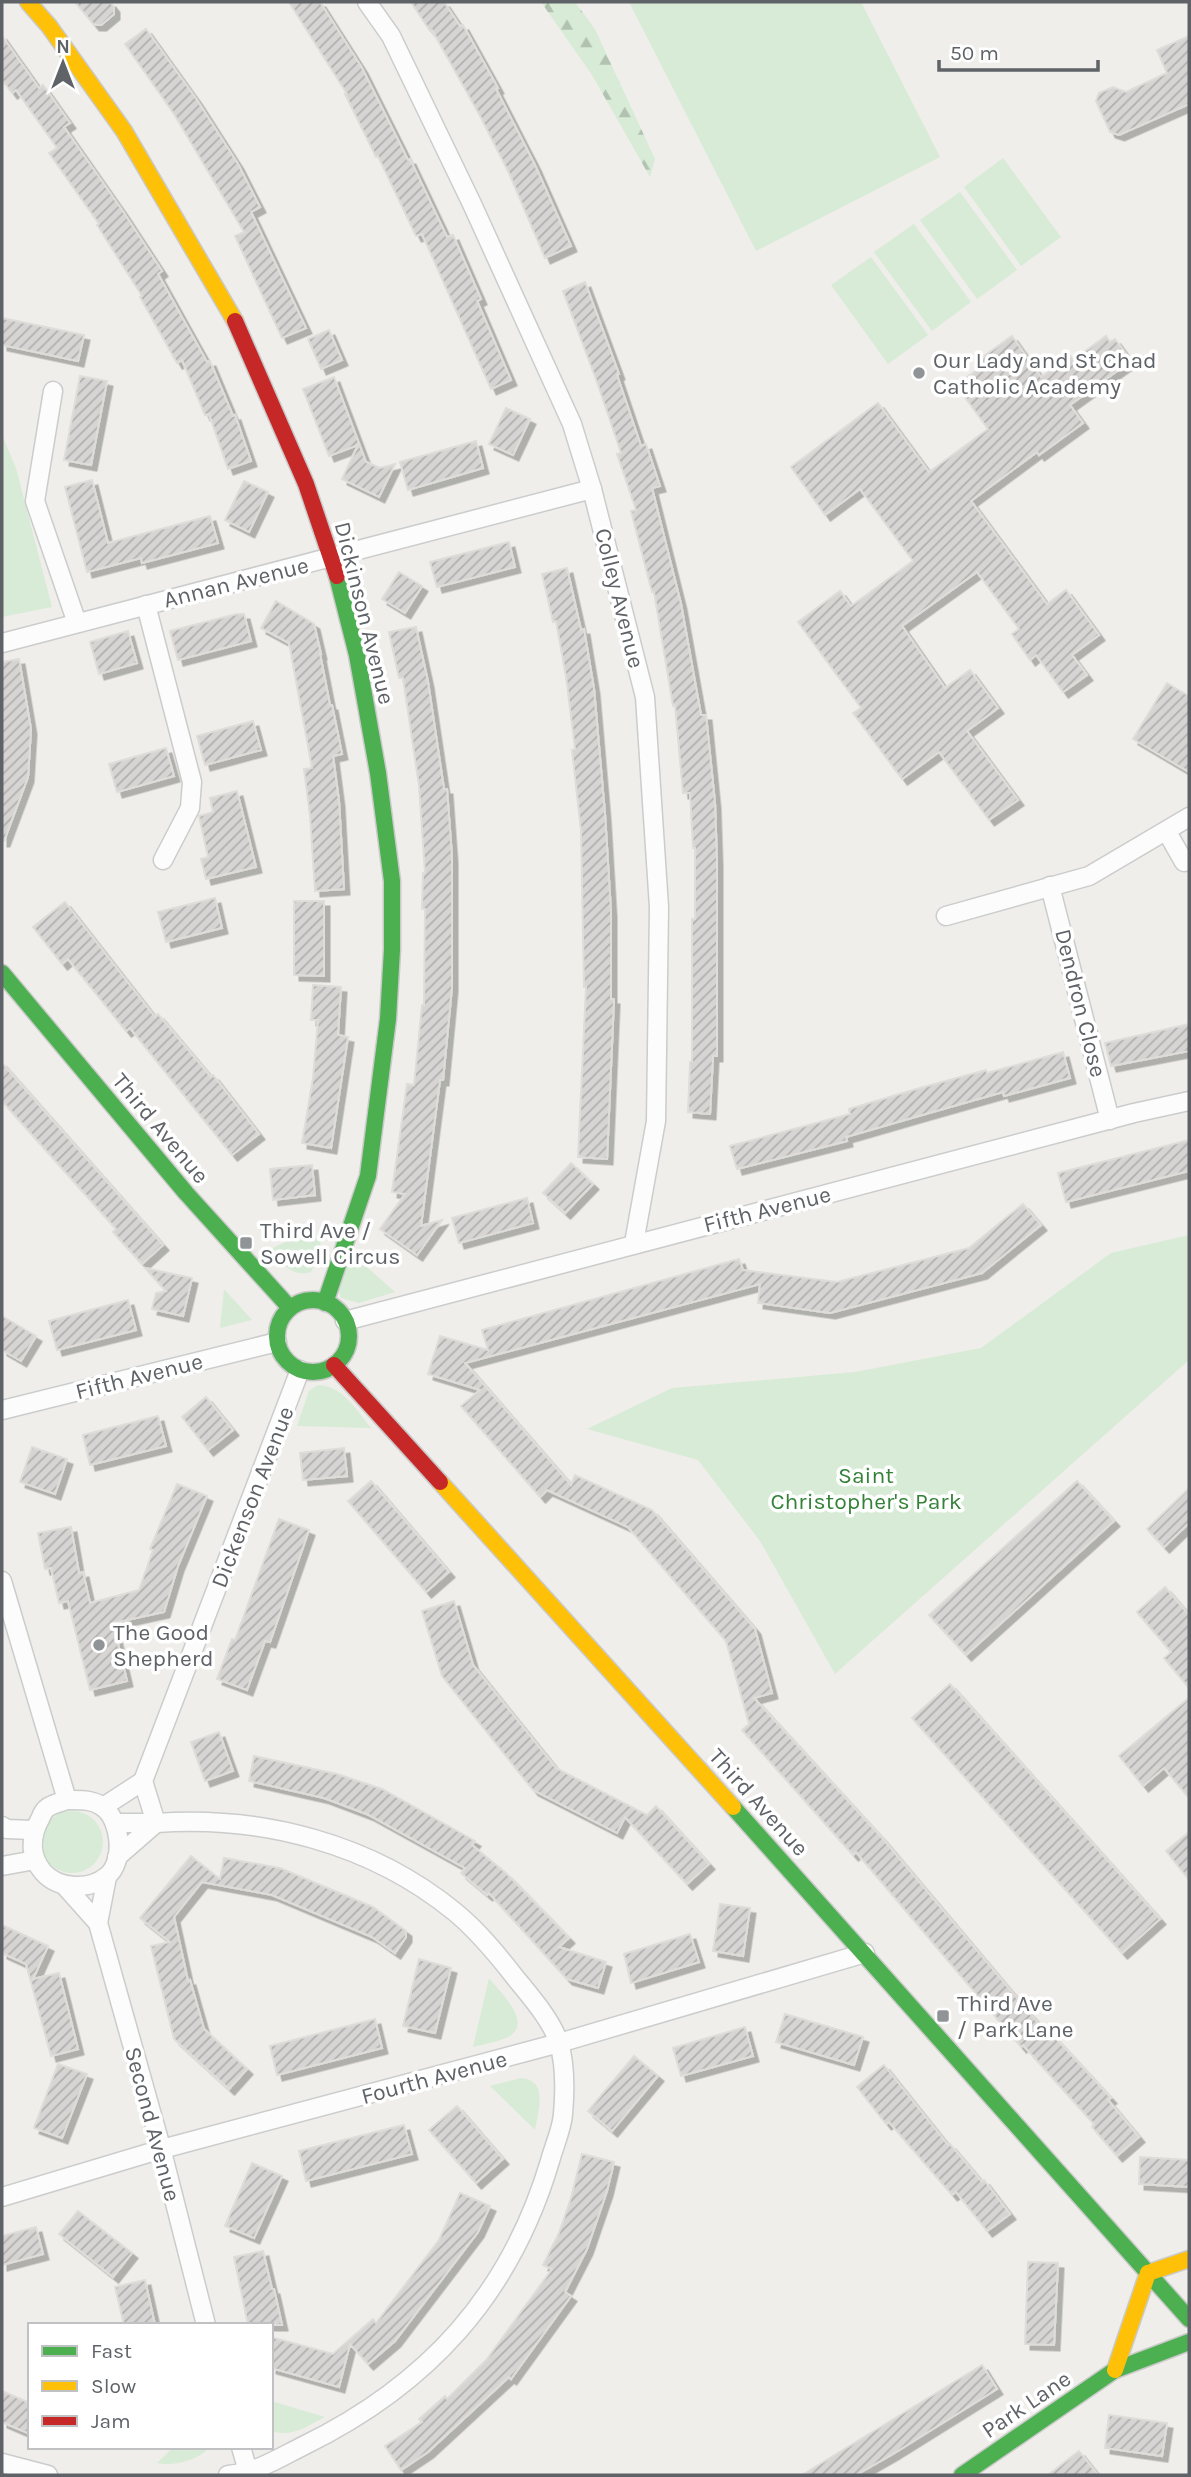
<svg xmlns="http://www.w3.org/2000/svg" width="1191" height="2477" font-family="Karla,sans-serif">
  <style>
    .green { fill: #d8ebd6 }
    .forest { fill: url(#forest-firs) }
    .building { fill: url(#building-hatch); stroke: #deddd9; stroke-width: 2; filter: url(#shadow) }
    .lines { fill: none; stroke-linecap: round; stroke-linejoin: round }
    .street-casing { stroke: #cbcccc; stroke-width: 21 }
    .fast-casing { stroke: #cacacb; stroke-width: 19 }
    .slow-casing { stroke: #cacacb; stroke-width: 19 }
    .jam-casing { stroke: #cacacb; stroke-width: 19 }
    .street { stroke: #fdfcfc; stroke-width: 18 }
    .fast { stroke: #4caf50; stroke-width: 16 }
    .slow { stroke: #ffc107; stroke-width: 16 }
    .jam { stroke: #c62828; stroke-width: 16 }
    .poi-dot { fill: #919496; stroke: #fff; stroke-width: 2.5 }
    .labels { text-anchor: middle; stroke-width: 7; stroke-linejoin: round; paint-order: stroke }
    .poi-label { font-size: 23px; fill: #5f6368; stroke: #fff; text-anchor: start }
    .street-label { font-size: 23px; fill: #5f6368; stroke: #fff }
    .park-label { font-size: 23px; fill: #348238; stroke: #fff }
  </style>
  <defs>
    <pattern id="forest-firs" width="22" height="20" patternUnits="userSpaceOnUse" patternTransform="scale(1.75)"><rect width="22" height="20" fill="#d8ebd6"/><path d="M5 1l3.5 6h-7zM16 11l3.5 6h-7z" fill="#b2c2b1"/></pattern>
    <pattern id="building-hatch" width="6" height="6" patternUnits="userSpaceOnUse" patternTransform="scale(1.75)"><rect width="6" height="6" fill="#d6d5d3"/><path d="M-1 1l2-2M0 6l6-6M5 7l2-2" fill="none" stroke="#b1b0af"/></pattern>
    <filter id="shadow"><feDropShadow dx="5.5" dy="5.5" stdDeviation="0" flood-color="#0004"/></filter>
  </defs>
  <rect width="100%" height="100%" fill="#efeeea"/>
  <!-- green -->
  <g class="green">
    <polygon points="629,2 861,2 940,157 756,251"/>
    <polygon points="1003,158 1061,237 1021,266 964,187"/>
    <polygon points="960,192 1017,270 977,299 920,220"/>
    <polygon points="914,224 971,302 932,331 874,252"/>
    <polygon points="871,257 928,335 888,364 831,285"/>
    <polygon points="2,435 16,468 52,607 2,617"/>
    <polygon points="1189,1235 1189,1360 835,1674 760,1541 698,1460 587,1429 672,1388 855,1372 981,1348 1111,1253"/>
    <path d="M322,1238L315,1264L311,1272C291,1278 282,1262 270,1249L288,1241Z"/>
    <polygon points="352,1254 395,1292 359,1303 341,1298 339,1291"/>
    <polygon points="224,1289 252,1320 220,1328"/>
    <path d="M318,1385C343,1386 356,1410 371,1428L297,1426L309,1391Z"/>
    <circle cx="72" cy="1842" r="31"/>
    <path d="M489,1978C500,1992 536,2025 506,2038C496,2042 484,2044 473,2047Z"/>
    <path d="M521,2078C549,2080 538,2111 535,2130L490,2086Z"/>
    <path d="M271,2401L325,2417C307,2426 292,2438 271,2431Z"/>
    <path d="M173,2447H209C200,2460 172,2467 157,2463Z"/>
  </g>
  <!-- forest -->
  <polygon class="forest" points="541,2 575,2 595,29 655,159 650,177 592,75"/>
  <!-- building -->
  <g class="building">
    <polygon points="75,2 110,2 114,7 114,14 101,25 94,25"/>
    <polygon points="289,2 320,2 362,68 408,160 410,159 447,237 453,235 481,299 477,301 511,380 491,389 422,234 416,236 378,156 376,157 345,94 347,94"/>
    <polygon points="411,2 444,2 460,26 463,25 498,88 496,89 535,165 571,246 545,258 509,173 479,114 432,30 430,31"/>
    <polygon points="146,29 197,100 238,164 260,207 251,212 306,328 282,338 235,236 244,232 174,114 125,44"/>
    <polygon points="2,36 39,88 43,85 70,123 64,127 122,210 162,271 158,274 207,362 210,361 233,416 235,415 251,461 228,469 209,414 205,415 182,360 177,363 140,297 142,296 97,225 99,224 49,153 57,148 16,90 12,93 2,80"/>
    <polygon points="1189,36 1189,104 1119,135 1110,132 1096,101 1099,93 1113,87 1126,92 1167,73 1157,50"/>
    <polygon points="585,282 619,374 617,375 641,446 646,444 660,486 652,488 681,604 701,715 706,715 715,803 717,862 717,1056 713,1056 710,1114 688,1112 690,1062 692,1062 692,919 695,919 695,848 693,848 690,793 683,793 675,705 673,706 654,592 652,592 631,511 636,510 617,454 621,453 597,382 563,291"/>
    <polygon points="2,318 84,335 78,361 2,345"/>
    <polygon points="329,330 342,360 321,369 308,339"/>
    <polygon points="1012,336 1041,377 1070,356 1073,360 1106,336 1110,342 1115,339 1131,361 1070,405 1083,423 1039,455 1037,452 971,501 1047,604 1066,590 1099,635 1072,655 1087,675 1063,692 1036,655 1030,660 1012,634 1019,629 977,572 902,626 945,688 970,670 998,708 967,731 1018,800 989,820 939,752 902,779 853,713 861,708 798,622 840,591 851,606 913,561 860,489 825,515 791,467 878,403 929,472 988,429 956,385 981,367 977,361"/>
    <polygon points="80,376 107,381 91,465 64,460"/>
    <polygon points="334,377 366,462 380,468 395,464 379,497 342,479 358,445 329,456 303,389"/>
    <polygon points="506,408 530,419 513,455 489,444"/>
    <polygon points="476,441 483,468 408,490 400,462"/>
    <polygon points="92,480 108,543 210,516 218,543 142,563 141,558 87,572 65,487"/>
    <polygon points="244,481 268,492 249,532 225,520"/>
    <polygon points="509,542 515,567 437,587 430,562"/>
    <polygon points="567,568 581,630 584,629 594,689 605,814 611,912 611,999 614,999 607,1159 578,1157 586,987 584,987 581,831 572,750 575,749 566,677 556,621 553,622 542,574"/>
    <polygon points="399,572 422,586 405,613 382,599"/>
    <polygon points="276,601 314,624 321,654 320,654 330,705 332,705 342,754 333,756 339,801 344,889 315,891 310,816 304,769 312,768 289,643 261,628"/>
    <polygon points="237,614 244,614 251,641 178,660 170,631"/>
    <polygon points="416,627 428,682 444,789 447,789 452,857 452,987 443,1080 440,1080 421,1226 442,1220 417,1255 380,1229 405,1194 392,1192 407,1084 414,1085 422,1005 424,1005 425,909 422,909 423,873 425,873 419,786 403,678 399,678 389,632"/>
    <polygon points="128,631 137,663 99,674 90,642"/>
    <polygon points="19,659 31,729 28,777 4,841 2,841 2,662"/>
    <polygon points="1167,683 1189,696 1189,772 1133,739"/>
    <polygon points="253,721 261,750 205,765 197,736"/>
    <polygon points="166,748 174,776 117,792 109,764"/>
    <polygon points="237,791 256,867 206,879 201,859 208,857 199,816 213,812 210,798"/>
    <polygon points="215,898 222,928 166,942 158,912"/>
    <polygon points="294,901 324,901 324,976 294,975"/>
    <polygon points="65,902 155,1017 158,1014 211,1077 213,1075 259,1134 232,1155 130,1028 126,1031 68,959 62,964 33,927"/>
    <polygon points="313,985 341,987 338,1035 348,1037 331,1148 302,1143 313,1078 318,1020 311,1020"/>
    <polygon points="1189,1024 1189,1051 1111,1066 1105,1043"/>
    <polygon points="1063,1052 1070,1078 1004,1096 1003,1092 922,1115 846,1137 847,1141 737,1169 730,1146 850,1114 849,1109 920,1088 986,1070 987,1073"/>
    <polygon points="2,1063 163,1245 142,1264 113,1232 116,1229 2,1101"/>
    <polygon points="1189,1140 1189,1171 1066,1202 1058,1173"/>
    <polygon points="571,1163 593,1184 565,1213 543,1193"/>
    <polygon points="312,1165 315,1195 273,1200 270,1169"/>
    <polygon points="527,1198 533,1223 459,1243 452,1218"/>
    <polygon points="1023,1204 1041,1225 982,1273 830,1313 758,1303 760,1284 465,1363 571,1485 575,1475 652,1510 755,1629 772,1693 754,1698 883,1839 1049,2036 1051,2033 1111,2098 1108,2100 1139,2137 1117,2156 1092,2127 1094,2124 1023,2045 1021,2047 856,1852 853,1855 742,1730 749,1724 726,1641 628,1527 547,1490 540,1497 461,1406 480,1390 428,1374 440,1336 488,1350 482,1330 739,1259 743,1270 837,1282 969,1248"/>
    <polygon points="145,1268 192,1278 183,1316 152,1309 156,1293 166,1291"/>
    <polygon points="128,1300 136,1330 57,1350 49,1321"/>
    <polygon points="2,1316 36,1336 21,1361 2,1350"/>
    <polygon points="206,1397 233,1430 208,1450 182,1417"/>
    <polygon points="158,1416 166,1446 90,1465 83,1435"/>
    <polygon points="32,1447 67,1459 55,1494 20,1482"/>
    <polygon points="344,1448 347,1476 303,1480 300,1453"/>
    <polygon points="371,1481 449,1572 426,1592 348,1501"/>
    <polygon points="1077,1481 1114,1521 966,1655 929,1615"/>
    <polygon points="177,1484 207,1496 178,1566 164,1612 113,1623 127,1681 90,1690 68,1601 59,1603 51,1568 45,1569 38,1533 71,1527 79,1573 83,1572 90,1603 139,1590 153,1550 150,1549"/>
    <polygon points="1189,1488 1189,1523 1164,1547 1147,1529"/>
    <polygon points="279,1519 309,1530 270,1642 265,1641 247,1690 217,1679 232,1639 235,1640"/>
    <polygon points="1165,1587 1189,1615 1189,1688 1164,1658 1171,1652 1137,1612"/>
    <polygon points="454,1601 473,1665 556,1768 647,1815 656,1806 709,1864 687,1884 625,1817 617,1833 533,1790 442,1676 422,1611"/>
    <polygon points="950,1684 1160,1919 1122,1953 912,1718"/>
    <polygon points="1189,1698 1189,1798 1164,1768 1143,1786 1119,1756"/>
    <polygon points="219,1732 233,1771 205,1781 191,1742"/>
    <polygon points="254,1756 337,1774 382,1789 475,1841 472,1845 507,1874 569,1938 559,1947 606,1962 598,1988 567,1979 489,1893 487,1895 461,1873 465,1868 369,1815 324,1798 249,1781"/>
    <polygon points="1189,1832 1189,1880 1166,1851"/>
    <polygon points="191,1856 220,1879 224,1858 280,1868 373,1907 406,1931 406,1937 395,1953 372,1937 272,1895 202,1882 174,1917 188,1981 190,1980 204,2029 247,2069 229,2089 174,2039 151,1946 170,1942 140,1918"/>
    <polygon points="720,1904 750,1908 743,1956 713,1951"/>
    <polygon points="2,1925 48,1946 33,1979 59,1973 78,2049 51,2056 26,1964 2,1953"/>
    <polygon points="690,1934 699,1962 631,1983 624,1954"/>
    <polygon points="419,1959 451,1968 435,2033 403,2026"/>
    <polygon points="785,2014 863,2037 854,2065 776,2042"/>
    <polygon points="375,2019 382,2048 277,2075 270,2046"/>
    <polygon points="745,2027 753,2056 681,2076 673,2048"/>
    <polygon points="634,2056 658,2076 612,2131 588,2111"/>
    <polygon points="58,2064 87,2074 62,2138 34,2128"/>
    <polygon points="884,2065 948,2145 950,2144 982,2182 984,2180 1010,2214 987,2231 956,2192 952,2195 889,2122 886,2124 857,2087"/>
    <polygon points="457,2106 503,2159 476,2183 429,2130"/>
    <polygon points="404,2125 412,2154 306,2181 299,2151"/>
    <polygon points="582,2154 614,2162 607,2191 587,2249 565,2292 571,2296 511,2379 509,2377 428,2452 401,2470 385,2446 422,2422 419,2419 445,2396 447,2399 487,2359 552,2269 543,2265 559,2233 571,2198"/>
    <polygon points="1140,2157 1189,2160 1189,2187 1139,2184"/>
    <polygon points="252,2163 282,2176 254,2238 225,2226"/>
    <polygon points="460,2193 490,2206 478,2232 395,2341 368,2364 350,2344 339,2387 271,2368 271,2337 333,2354 373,2319 376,2323 439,2240"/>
    <polygon points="78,2211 132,2253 113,2277 59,2234"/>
    <polygon points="36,2227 43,2254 2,2265 2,2236"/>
    <polygon points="263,2251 272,2289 274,2289 282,2325 248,2325 234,2257"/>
    <polygon points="1028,2262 1058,2263 1054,2345 1025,2344"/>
    <polygon points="145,2280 155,2325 124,2325 115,2287"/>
    <polygon points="982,2365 997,2389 893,2454 856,2475 802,2475"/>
    <polygon points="2,2391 30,2403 30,2434 2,2422"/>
    <polygon points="1109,2415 1167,2423 1162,2456 1105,2448"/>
    <polygon points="1079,2451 1098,2475 1048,2475"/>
  </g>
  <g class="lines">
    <!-- street casing -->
    <g class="street-casing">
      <g id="street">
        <polyline points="367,2 391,36 472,204 572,424 592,489 645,697 659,907 656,1121 634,1243"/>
        <polyline points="53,391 35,501 77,623"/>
        <polyline points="146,605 192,782 190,808 163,860"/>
        <polyline points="2,643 592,489"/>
        <polyline points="1167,832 1184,862"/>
        <polyline points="1050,886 1110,1120"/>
        <polyline points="946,916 1089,876 1189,817"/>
        <polyline points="345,1321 1134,1113 1189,1101"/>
        <polyline points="2,1410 277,1342"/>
        <polyline points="2,1581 67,1800"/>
        <polyline points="143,1781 300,1370"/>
        <path d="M67,1800C80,1800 92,1799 103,1807C121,1820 125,1862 107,1876C89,1891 58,1889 43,1872C28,1854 31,1835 41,1817C42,1814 45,1809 47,1808C52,1804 61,1802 67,1800Z"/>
        <path d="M103,1807L143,1781L156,1823C262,1815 372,1844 455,1912C478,1931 496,1953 514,1976C530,1996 551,2019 559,2043C565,2064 565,2092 563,2114C562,2129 554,2146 550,2161C510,2295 428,2385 303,2446C279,2458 256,2473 228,2475"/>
        <polyline points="115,1823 156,1823 117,1857"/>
        <polyline points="2,1826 7,1829 33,1830"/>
        <polyline points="2,1866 35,1860"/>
        <polyline points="65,1886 98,1923 107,1877"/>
        <polyline points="98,1923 159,2140 206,2325"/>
        <polyline points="2,2197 162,2149 559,2043 865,1953"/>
        <polyline points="241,2447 249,2475"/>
        <polyline points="2,2463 48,2475"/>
      </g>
    </g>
    <!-- fast casing -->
    <g class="fast-casing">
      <g id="fast">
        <polyline points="2,973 186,1193 290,1308"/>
        <circle cx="313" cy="1336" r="36"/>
        <polyline points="325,1303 368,1176 388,1019 392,950 392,881 378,773 357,655 337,576"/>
        <polyline points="733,1807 1189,2319"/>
        <polyline points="962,2475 1115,2370 1189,2342"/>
      </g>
    </g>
    <!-- slow casing -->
    <g class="slow-casing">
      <g id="slow">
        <polyline points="28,2 49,26 124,131 235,321"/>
        <polyline points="440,1482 733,1807"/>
        <polyline points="1148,2273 1189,2259"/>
        <polyline points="1115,2370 1148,2273"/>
      </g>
    </g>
    <!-- jam casing -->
    <g class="jam-casing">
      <g id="jam">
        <polyline points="235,321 306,484 337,576"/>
        <polyline points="334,1365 440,1482"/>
      </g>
    </g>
    <!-- street -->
    <use href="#street" class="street"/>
    <!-- fast -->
    <use href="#fast" class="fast"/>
    <!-- slow -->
    <use href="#slow" class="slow"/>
    <!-- jam -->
    <use href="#jam" class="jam"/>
  </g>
  <!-- markers -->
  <g class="poi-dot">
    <circle cx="919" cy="373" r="7"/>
    <rect x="239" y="1236" width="14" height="14" rx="3.5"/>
    <circle cx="99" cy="1645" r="7"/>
    <rect x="936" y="2009" width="14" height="14" rx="3.5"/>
  </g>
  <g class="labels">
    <!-- poi labels -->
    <g class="poi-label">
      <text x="933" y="368">Our Lady and St Chad<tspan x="933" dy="26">Catholic Academy</tspan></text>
      <text x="260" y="1238">Third Ave /<tspan x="260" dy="26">Sowell Circus</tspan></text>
      <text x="113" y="1640">The Good<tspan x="113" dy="26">Shepherd</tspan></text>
      <text x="957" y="2011">Third Ave<tspan x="957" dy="26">/ Park Lane</tspan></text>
    </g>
    <!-- street labels -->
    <g class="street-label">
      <text transform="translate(236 582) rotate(-14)" y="8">Annan Avenue</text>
      <text transform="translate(620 598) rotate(76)" y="8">Colley Avenue</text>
      <text transform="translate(365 613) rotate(76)" y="8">Dickinson Avenue</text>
      <text transform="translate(1081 1003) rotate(76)" y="8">Dendron Close</text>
      <text transform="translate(161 1128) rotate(50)" y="8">Third Avenue</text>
      <text transform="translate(767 1209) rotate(-14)" y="8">Fifth Avenue</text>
      <text transform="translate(139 1376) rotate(-14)" y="8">Fifth Avenue</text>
      <text transform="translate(252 1497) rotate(-69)" y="8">Dickenson Avenue</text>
      <text transform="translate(759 1802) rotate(48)" y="8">Third Avenue</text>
      <text transform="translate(434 2077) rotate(-15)" y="8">Fourth Avenue</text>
      <text transform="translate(153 2124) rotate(75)" y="8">Second Avenue</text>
      <text transform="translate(1026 2404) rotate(-34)" y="8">Park Lane</text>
    </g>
    <!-- park labels -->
    <g class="park-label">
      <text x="866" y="1483">Saint<tspan x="866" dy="26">Christopher's Park</tspan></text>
    </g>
  </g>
  <!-- border -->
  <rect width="1191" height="2477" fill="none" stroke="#5f6368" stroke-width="7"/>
  <!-- legend -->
  <rect x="28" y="2323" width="245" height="126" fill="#ffffff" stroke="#bfc1c3" stroke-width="2"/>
  <rect x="42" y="2346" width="35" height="10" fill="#4caf50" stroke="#bfc1c3" stroke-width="2"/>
  <text x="91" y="2358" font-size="21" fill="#5f6368">Fast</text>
  <rect x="42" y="2381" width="35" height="10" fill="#ffc107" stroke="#bfc1c3" stroke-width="2"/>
  <text x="91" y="2393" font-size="21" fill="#5f6368">Slow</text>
  <rect x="42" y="2416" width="35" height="10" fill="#c62828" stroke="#bfc1c3" stroke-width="2"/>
  <text x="91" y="2428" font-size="21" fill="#5f6368">Jam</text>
  <!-- north arrow -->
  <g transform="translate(63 63)" stroke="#ffffff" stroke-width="5" paint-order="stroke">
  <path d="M0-5L12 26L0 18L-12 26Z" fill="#5f6368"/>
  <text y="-10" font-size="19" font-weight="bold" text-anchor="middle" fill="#5f6368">N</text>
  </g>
  <!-- scale -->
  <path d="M939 60v10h159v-10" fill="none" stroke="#5f6368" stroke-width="3.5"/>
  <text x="950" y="60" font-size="21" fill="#5f6368" stroke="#ffffff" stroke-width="5" paint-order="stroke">50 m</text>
</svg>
